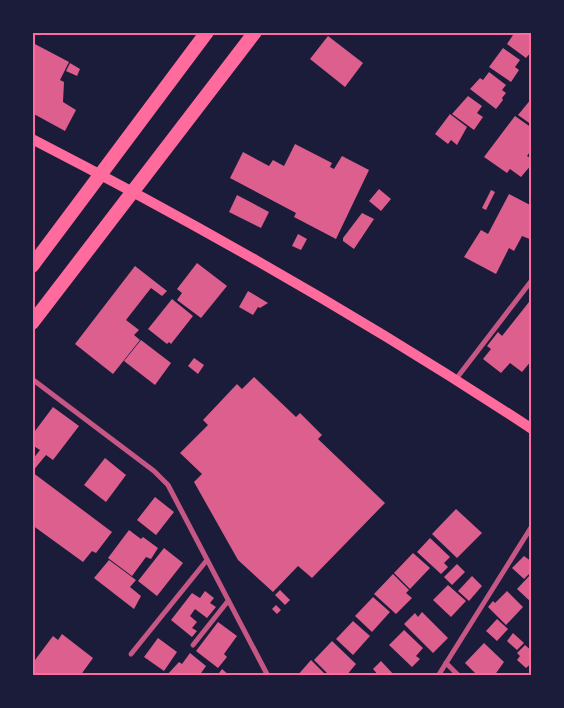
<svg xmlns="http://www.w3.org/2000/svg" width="564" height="708" font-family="Inter,sans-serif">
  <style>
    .building { fill: #dd5f8e }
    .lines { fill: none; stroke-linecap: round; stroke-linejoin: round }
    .minor { stroke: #c65784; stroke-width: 5 }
    .secondary { stroke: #ff6b9d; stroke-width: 10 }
    .trunk { stroke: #ff6b9d; stroke-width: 14 }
    .neatline { fill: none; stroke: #ff6b9d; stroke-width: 2 }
  </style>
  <rect width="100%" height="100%" fill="#1b1b3a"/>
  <!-- building -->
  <g class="building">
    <polygon points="515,32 532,33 532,51 526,58 507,44"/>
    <polygon points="328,36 363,63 345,87 310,59"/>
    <polygon points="33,43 69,62 60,80 64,82 63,102 76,110 65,131 32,113"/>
    <polygon points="503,48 520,60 515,67 519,70 511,82 489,67"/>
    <polygon points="70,63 80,69 77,76 66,71"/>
    <polygon points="489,72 506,85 502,90 506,93 502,98 503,100 496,109 470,89 480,78 483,80"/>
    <polygon points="468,96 482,106 477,113 483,117 474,130 452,114"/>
    <polygon points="532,98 532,125 518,115"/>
    <polygon points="450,114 467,127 457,145 451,140 448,144 435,134"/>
    <polygon points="515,116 532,128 532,149 527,156 532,159 532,164 521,177 510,169 507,173 484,157"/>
    <polygon points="295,144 332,163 330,167 334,169 342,156 369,170 336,239 294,217 296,213 230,178 243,152 269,166 273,160 284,166"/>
    <polygon points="379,189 391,199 381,211 369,201"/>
    <polygon points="491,190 495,192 486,210 482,208"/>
    <polygon points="509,194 532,206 532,240 522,236 514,251 509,248 496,274 464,257 481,230 488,234"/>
    <polygon points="237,195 269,212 261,228 229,212"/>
    <polygon points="362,213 374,219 354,249 343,241 343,238"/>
    <polygon points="298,234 307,239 301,250 292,246"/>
    <polygon points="197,263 227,286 201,318 177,300 182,293 177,289"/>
    <polygon points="135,266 167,291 162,296 151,288 126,320 139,330 134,335 140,340 113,374 75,344"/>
    <polygon points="248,291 268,303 260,308 258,307 253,315 239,307"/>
    <polygon points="172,299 193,316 171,344 169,342 167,344 148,329"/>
    <polygon points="529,302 532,303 532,360 522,372 510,363 501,373 483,359 491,349 487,346 498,332 502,336"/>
    <polygon points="141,340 171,363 155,385 124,361"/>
    <polygon points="194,358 204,365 198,374 188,366"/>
    <polygon points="254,377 296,417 300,413 322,435 318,439 385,503 312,578 298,566 273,592 238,560 194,482 202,474 180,453 208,425 203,420 237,384 242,389"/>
    <polygon points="53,407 79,426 53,460 46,455 32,472 32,460 40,450 32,445 32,435"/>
    <polygon points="105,458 126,475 106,502 84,485"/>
    <polygon points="32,472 112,532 96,553 92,551 83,562 32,525"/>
    <polygon points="155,497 174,512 156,535 137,520"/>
    <polygon points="456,509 482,533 457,558 432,534"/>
    <polygon points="129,530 141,539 143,537 158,548 151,559 146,557 132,576 108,558"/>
    <polygon points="430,538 450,557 444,563 448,567 441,574 417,552"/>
    <polygon points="164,548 183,563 157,596 138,581"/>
    <polygon points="413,553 430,568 410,589 394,573"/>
    <polygon points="524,556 532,562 532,571 524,579 512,568"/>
    <polygon points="109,560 136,580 130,587 141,596 134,609 94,578"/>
    <polygon points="457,564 465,572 452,585 444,577"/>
    <polygon points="532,573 532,603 517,589"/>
    <polygon points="393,574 409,590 406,593 412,598 396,614 374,594"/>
    <polygon points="472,576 482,586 469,601 458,591"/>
    <polygon points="448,585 466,601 451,617 433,600"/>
    <polygon points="280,590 290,600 285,605 275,595"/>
    <polygon points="205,591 214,598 210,603 216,607 207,618 195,609 190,616 197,622 192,628 197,631 192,637 171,620 192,593 200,598"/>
    <polygon points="507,591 523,607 506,625 488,607 493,601 495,603"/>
    <polygon points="373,597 390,612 372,632 355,616"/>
    <polygon points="276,605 281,610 277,614 272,609"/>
    <polygon points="422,612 448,638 433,653 404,624 415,613 418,617"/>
    <polygon points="497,619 508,629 497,641 486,631"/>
    <polygon points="353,621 370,636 353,655 336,639"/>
    <polygon points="218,622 237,636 224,654 227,657 218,668 196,651"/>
    <polygon points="404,630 423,648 416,656 420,659 412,667 389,645"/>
    <polygon points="513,633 524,643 517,650 507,641"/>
    <polygon points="62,634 93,658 80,676 75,674 74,676 32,676 32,664 53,636 58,640"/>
    <polygon points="158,638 177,652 164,671 144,657"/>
    <polygon points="332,641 356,664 346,676 330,676 314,660"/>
    <polygon points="484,643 504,662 494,676 478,676 465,663"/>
    <polygon points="525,645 532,651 532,663 526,668 517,660 520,656 517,653"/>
    <polygon points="190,653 206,666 199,676 166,676 179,662 182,664"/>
    <polygon points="311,660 327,676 297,676"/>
    <polygon points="381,661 395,676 379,676 373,669"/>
    <polygon points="222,669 230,676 217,676"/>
  </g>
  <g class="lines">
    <!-- minor -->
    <g class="minor">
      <polyline points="32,379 154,471 168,485 268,676"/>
      <polyline points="456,379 532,280"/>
      <polyline points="193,645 228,601"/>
      <polyline points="131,654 207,560"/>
      <polyline points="446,663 459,676"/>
      <polyline points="438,676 532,526"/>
    </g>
    <!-- secondary -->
    <path class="secondary" d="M32,139C203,227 371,323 532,429"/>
    <!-- trunk -->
    <g class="trunk">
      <polyline points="32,266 207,32"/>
      <polyline points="32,323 255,32"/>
    </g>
  </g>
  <!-- border -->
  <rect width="564" height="708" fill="none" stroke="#1b1b3a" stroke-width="68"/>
  <rect x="34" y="34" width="496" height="640" class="neatline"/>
</svg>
